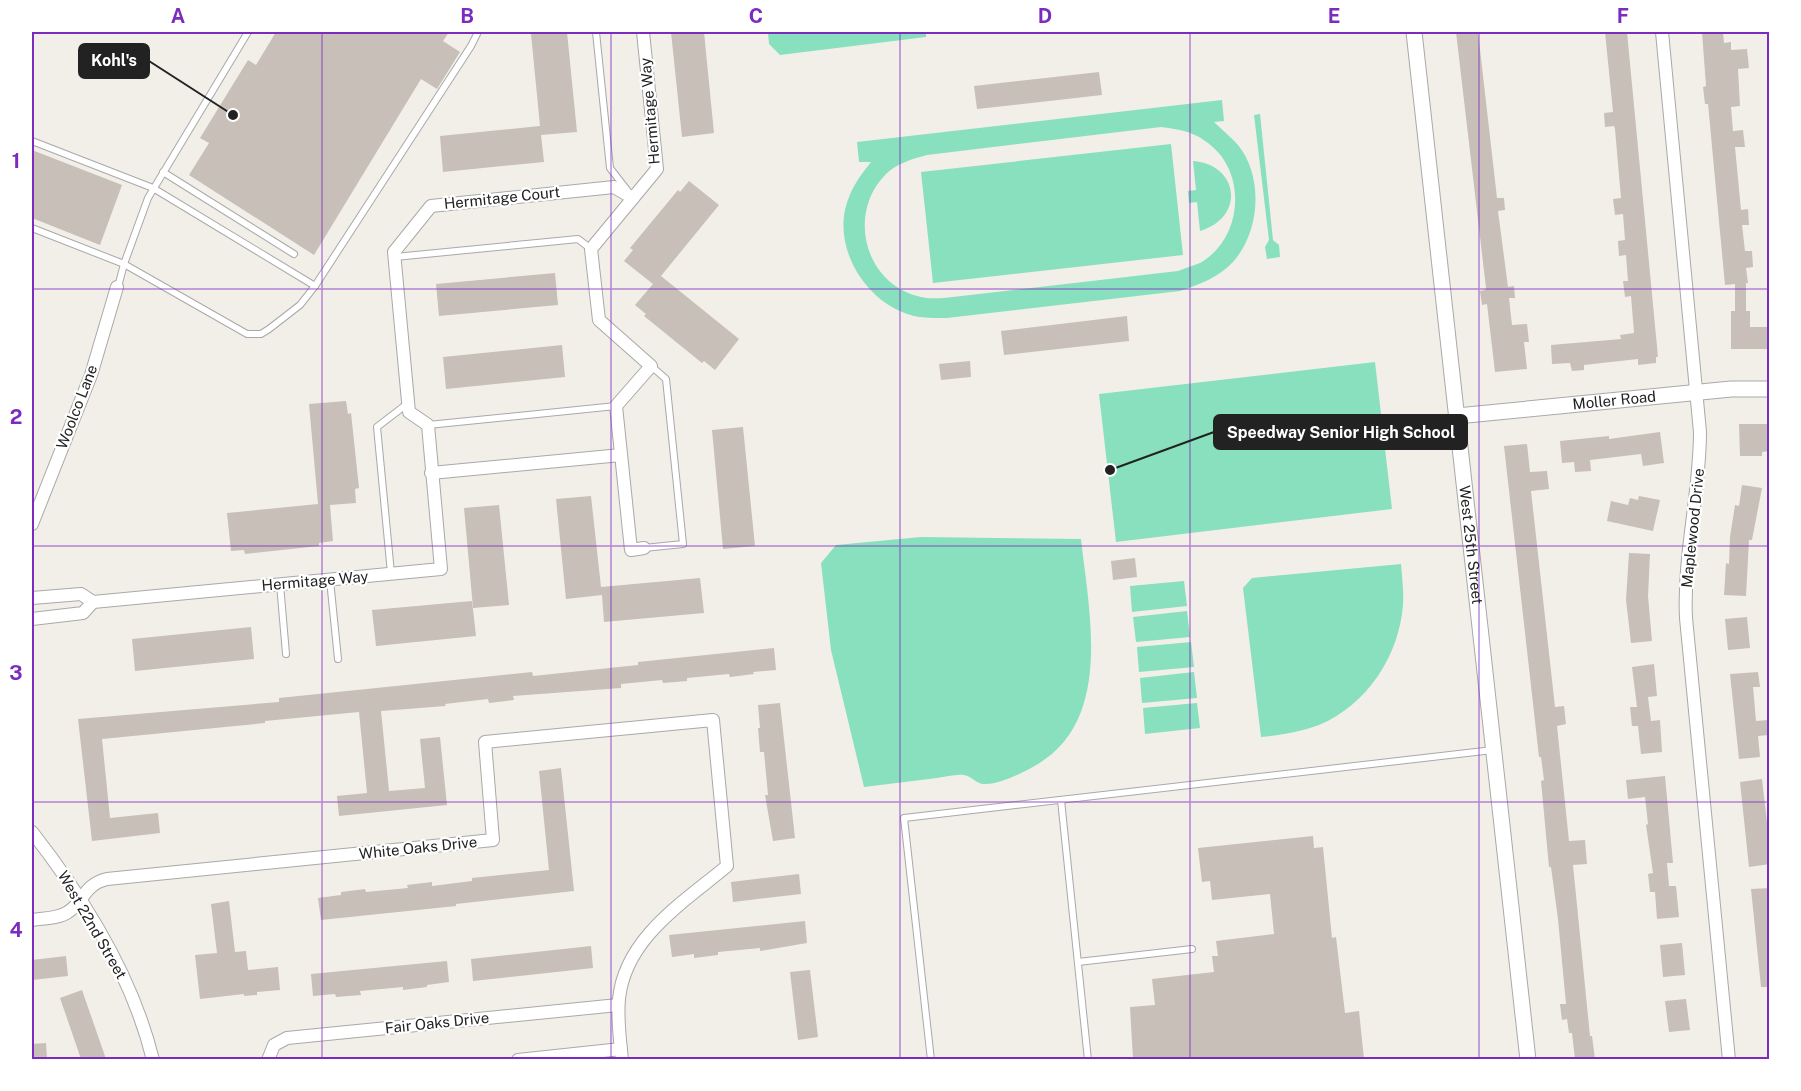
<svg xmlns="http://www.w3.org/2000/svg" width="1801" height="1091" font-family="'Public Sans',sans-serif">
  <style>
    .pitch { fill: #88e0be; fill-rule: evenodd }
    .building { fill: #c7bfb8 }
    .lines { fill: none; stroke-linecap: round; stroke-linejoin: round }
    .service-casing { stroke: #a9a9a9; stroke-width: 8 }
    .minor-casing { stroke: #a9a9a9; stroke-width: 14 }
    .tertiary-casing { stroke: #a9a9a9; stroke-width: 17 }
    .service { stroke: #fff; stroke-width: 6 }
    .minor { stroke: #fff; stroke-width: 12 }
    .tertiary { stroke: #fff; stroke-width: 15 }
    .grid { fill: none; stroke: #7b2cbf; stroke-width: 1.5; stroke-opacity: 0.55 }
    .labels { text-anchor: middle; stroke-width: 4.5; stroke-linejoin: round; paint-order: stroke }
    .street-label { font-size: 15px; fill: #222; stroke: #fff }
    .leader { fill: none; stroke: #222; stroke-width: 2 }
    .callout-dot { fill: #222; stroke: #fff; stroke-width: 2 }
    .callout { fill: #222; stroke: #222; stroke-width: 2 }
    .callout-label { font-size: 16px; text-anchor: middle; font-weight: bold; fill: #fff }
    .neatline { fill: none; stroke: #7b2cbf; stroke-width: 2 }
    .grid-label { font-size: 20px; text-anchor: middle; font-weight: bold; fill: #7b2cbf }
  </style>
  <rect width="100%" height="100%" fill="#f2efe9"/>
  <!-- pitch -->
  <g class="pitch">
    <polygon points="768,32 926,32 926,37 780,55 769,44"/>
    <path d="M1222,100L1224,121L1214,122C1222,130 1231,137 1238,145C1264,177 1260,232 1233,262C1218,278 1200,284 1180,291L947,318C937,318 928,318 919,317C871,309 833,253 846,206C851,188 860,176 871,162H859L857,142ZM1161,127C1177,129 1192,131 1205,141C1248,169 1244,238 1200,263C1193,266 1185,268 1178,271L944,298C937,298 928,299 921,297C865,285 846,214 886,174C897,163 913,159 927,155Z"/>
    <polygon points="1260,114 1273,240 1279,245 1280,257 1267,259 1265,247 1269,240 1254,115"/>
    <polygon points="1171,144 1183,255 933,283 921,172"/>
    <path d="M1193,161C1240,165 1245,218 1200,231L1197,202L1189,203L1188,191L1196,190Z"/>
    <polygon points="1375,362 1392,509 1116,542 1099,394"/>
    <path d="M921,537L1081,539C1089,613 1115,725 1031,768C1020,774 998,785 984,784C977,784 971,776 964,775C956,774 945,777 937,778C913,781 888,784 864,787L831,650L821,563L836,545Z"/>
    <path d="M1401,564C1402,577 1404,592 1403,605C1399,656 1367,705 1319,725C1300,732 1281,735 1261,737L1243,588L1252,578Z"/>
    <polygon points="1184,581 1187,606 1132,612 1130,586"/>
    <polygon points="1187,611 1190,637 1136,642 1133,617"/>
    <polygon points="1191,642 1194,667 1139,672 1137,647"/>
    <polygon points="1194,672 1197,698 1142,703 1140,678"/>
    <polygon points="1197,703 1200,728 1145,734 1143,708"/>
  </g>
  <!-- building -->
  <g class="building">
    <polygon points="276,32 449,32 443,41 460,52 437,89 421,79 314,255 189,175 209,143 200,138 248,60 256,65"/>
    <polygon points="567,32 577,132 541,135 544,162 443,172 440,136 540,126 531,34"/>
    <polygon points="671,32 704,32 714,133 682,137"/>
    <polygon points="1456,32 1478,32 1497,198 1504,198 1505,210 1498,211 1508,287 1514,286 1515,298 1509,298 1512,325 1527,324 1529,342 1524,342 1527,369 1495,372 1487,304 1482,305 1480,291 1485,290 1486,288"/>
    <polygon points="1605,32 1627,32 1658,357 1656,357 1656,363 1638,365 1638,359 1584,365 1584,370 1572,371 1570,363 1552,364 1551,345 1621,339 1620,335 1634,333 1631,296 1625,297 1623,281 1628,281 1626,255 1619,256 1618,241 1625,240 1623,214 1615,215 1613,199 1621,198 1615,129 1614,126 1605,127 1604,113 1613,112"/>
    <polygon points="1702,32 1723,32 1724,43 1731,42 1731,50 1747,49 1749,68 1738,69 1740,106 1731,107 1733,131 1743,130 1745,147 1735,147 1741,210 1748,209 1749,225 1742,225 1745,251 1752,251 1753,267 1746,268 1748,283 1746,283 1746,311 1750,311 1750,327 1770,327 1770,349 1731,349 1731,311 1735,311 1735,284 1725,285 1708,104 1705,104 1703,87 1706,86"/>
    <polygon points="1099,72 1102,95 977,109 974,86"/>
    <polygon points="32,150 122,185 100,245 32,218"/>
    <polygon points="689,181 719,205 661,276 739,339 715,370 704,361 702,363 644,316 646,314 635,305 653,284 624,261 633,250 630,248 678,190 680,192"/>
    <polygon points="555,273 558,305 439,316 436,284"/>
    <polygon points="1127,316 1129,341 1004,355 1001,331"/>
    <polygon points="562,345 565,377 446,389 443,357"/>
    <polygon points="970,361 971,377 941,380 939,364"/>
    <polygon points="346,401 348,414 351,413 359,488 355,489 356,503 330,505 333,541 319,543 319,546 245,554 244,550 231,551 227,513 318,504 309,404"/>
    <polygon points="1739,424 1767,424 1767,432 1770,432 1770,451 1762,452 1762,456 1740,456"/>
    <polygon points="743,427 755,546 723,549 712,430"/>
    <polygon points="1660,432 1664,463 1643,466 1641,454 1590,460 1591,471 1575,472 1574,462 1562,463 1560,441 1609,436 1609,439"/>
    <polygon points="1527,444 1530,472 1547,471 1549,489 1531,491 1555,707 1564,706 1566,724 1557,726 1569,841 1585,840 1587,864 1573,865 1590,1036 1592,1036 1595,1059 1575,1059 1572,1033 1569,1033 1567,1019 1562,1020 1560,1004 1566,1004 1558,919 1551,867 1549,867 1541,781 1544,780 1541,757 1539,757 1504,446"/>
    <polygon points="1742,485 1762,488 1752,540 1749,540 1746,596 1724,595 1726,563 1729,564 1730,537 1735,505 1739,506"/>
    <polygon points="591,496 601,587 700,578 704,613 604,622 602,595 566,599 556,499"/>
    <polygon points="1639,496 1660,500 1653,531 1607,521 1611,501 1628,505 1630,498 1638,500"/>
    <polygon points="499,505 509,605 473,608 464,508"/>
    <polygon points="1629,553 1650,554 1648,596 1652,641 1631,643 1626,600"/>
    <polygon points="1135,558 1137,577 1113,580 1111,561"/>
    <polygon points="472,601 476,636 376,646 372,610"/>
    <polygon points="1747,617 1750,648 1728,650 1725,619"/>
    <polygon points="251,627 254,659 135,671 132,639"/>
    <polygon points="774,648 776,670 753,672 754,674 730,677 729,674 687,678 687,681 663,683 662,680 621,684 621,688 513,696 514,700 489,703 488,699 445,704 446,706 381,711 389,791 425,788 420,739 440,737 447,805 339,816 337,796 367,793 359,712 265,721 265,723 102,739 110,818 158,813 160,833 92,841 78,719 279,702 279,698 532,672 533,676 638,665 638,662"/>
    <polygon points="1654,664 1657,696 1648,697 1651,721 1660,720 1662,752 1641,754 1638,726 1632,726 1630,707 1637,707 1632,667"/>
    <polygon points="1758,672 1760,687 1753,687 1756,721 1768,720 1769,735 1758,736 1760,757 1739,759 1730,674"/>
    <polygon points="780,703 795,838 773,841 765,795 768,795 764,752 760,752 758,728 760,728 758,705"/>
    <polygon points="561,768 574,891 456,904 456,906 321,920 318,898 341,895 341,892 365,889 366,892 408,888 407,885 432,882 432,886 472,881 472,878 549,870 539,771"/>
    <polygon points="1665,776 1673,863 1667,863 1669,886 1676,886 1679,917 1657,919 1655,892 1650,892 1648,874 1653,873 1646,825 1648,824 1645,797 1628,799 1626,780"/>
    <polygon points="1762,779 1767,822 1769,822 1770,864 1749,867 1740,782"/>
    <polygon points="1313,836 1314,848 1323,847 1332,938 1336,937 1345,1013 1359,1011 1364,1059 1133,1059 1130,1007 1155,1005 1152,979 1214,972 1212,956 1218,956 1216,941 1274,934 1270,894 1212,900 1210,881 1202,882 1198,848"/>
    <polygon points="799,874 801,894 733,902 731,882"/>
    <polygon points="1770,888 1770,987 1761,987 1751,889"/>
    <polygon points="229,901 235,952 246,951 248,970 278,967 280,990 257,992 257,995 244,996 244,994 200,999 195,955 217,953 211,904"/>
    <polygon points="805,921 807,943 760,951 760,948 718,952 718,955 694,958 694,954 672,957 669,935"/>
    <polygon points="1682,943 1685,975 1663,977 1660,945"/>
    <polygon points="591,946 593,968 473,981 471,959"/>
    <polygon points="66,956 68,976 32,980 32,960"/>
    <polygon points="447,961 449,982 427,985 427,987 403,990 403,987 360,991 361,995 336,997 335,994 313,996 311,974"/>
    <polygon points="810,970 818,1037 798,1040 790,972"/>
    <polygon points="82,990 106,1059 81,1059 60,998"/>
    <polygon points="1686,999 1690,1030 1669,1032 1665,1001"/>
    <polygon points="46,1043 47,1059 32,1059 32,1044"/>
  </g>
  <g class="lines">
    <!-- service casing -->
    <g class="service-casing">
      <g id="service">
        <polyline points="596,32 610,168 627,190"/>
        <polyline points="32,141 153,188 315,286"/>
        <polyline points="163,172 294,254"/>
        <polyline points="32,228 124,264 247,334 261,334 269,329 300,305 315,286 471,46 478,32"/>
        <polyline points="395,257 578,239 591,249"/>
        <polyline points="118,287 124,264 148,198 248,32"/>
        <polyline points="428,425 616,406"/>
        <polyline points="644,548 683,544 666,379 651,366"/>
        <polyline points="391,573 377,427 407,404"/>
        <polyline points="330,580 338,659"/>
        <polyline points="280,584 286,654"/>
        <polyline points="1061,800 1088,1060"/>
        <polyline points="1078,962 1192,949"/>
        <polyline points="931,1060 904,818 1493,750"/>
      </g>
    </g>
    <!-- minor casing -->
    <g class="minor-casing">
      <g id="minor">
        <polyline points="643,32 657,169 591,249 599,320 651,366 616,406 631,550 644,548"/>
        <path d="M1662,32L1700,432C1700,494 1683,555 1686,618L1729,1060"/>
        <polyline points="431,473 621,455"/>
        <polyline points="32,524 91,375 117,287"/>
        <polyline points="32,598 81,594 93,602 441,569 428,425 409,412 394,252 431,206 614,187 633,198"/>
        <polyline points="32,619 83,613 93,602"/>
        <path d="M32,832C83,897 133,978 153,1060"/>
        <path d="M32,920C44,918 58,919 68,912C85,901 83,885 107,879L493,840L485,742L713,720L727,866C684,902 625,938 619,999C617,1019 620,1040 622,1060"/>
        <polyline points="268,1060 274,1045 287,1038 618,1005"/>
        <polyline points="518,1060 621,1049"/>
      </g>
    </g>
    <!-- tertiary casing -->
    <g class="tertiary-casing">
      <g id="tertiary">
        <path id="s1" d="M1414,32L1528,1060"/>
        <path id="s2" d="M1457,416L1731,389H1770"/>
      </g>
    </g>
    <!-- service -->
    <use href="#service" class="service"/>
    <!-- minor -->
    <use href="#minor" class="minor"/>
    <!-- tertiary -->
    <use href="#tertiary" class="tertiary"/>
  </g>
  <!-- grid -->
  <path class="grid" d="M322,32V1060M611,32V1060M900,32V1060M1190,32V1060M1479,32V1060M32,289H1770M32,546H1770M32,802H1770"/>
  <g class="labels">
    <!-- street labels -->
    <g class="street-label">
      <text transform="translate(650 111) rotate(-95)" y="5">Hermitage Way</text>
      <text transform="translate(502 198) rotate(-6)" y="5">Hermitage Court</text>
      <text dy="5" stroke="none"><textPath href="#s2" startOffset="158">Moller Road</textPath></text>
      <text transform="translate(77 407) rotate(-69)" y="5">Woolco Lane</text>
      <text transform="translate(1693 528) rotate(-84)" y="5">Maplewood Drive</text>
      <text dy="5" stroke="none"><textPath href="#s1" startOffset="516">West 25th Street</textPath></text>
      <text transform="translate(315 581) rotate(-5)" y="5">Hermitage Way</text>
      <text transform="translate(418 848) rotate(-6)" y="5">White Oaks Drive</text>
      <text transform="translate(92 925) rotate(60)" y="5">West 22nd Street</text>
      <text transform="translate(437 1023) rotate(-6)" y="5">Fair Oaks Drive</text>
    </g>
  </g>
  <!-- callouts -->
  <path class="leader" d="M233 115L149 61M1110 470L1214 432"/>
  <g class="callout-dot">
    <circle cx="233" cy="115" r="6"/>
    <circle cx="1110" cy="470" r="6"/>
  </g>
  <g class="callout">
    <rect x="79" y="44" width="70" height="34" rx="6"/>
    <rect x="1214" y="415" width="253" height="34" rx="6"/>
  </g>
  <g class="callout-label">
    <text x="114" y="66">Kohl's</text>
    <text x="1341" y="438">Speedway Senior High School</text>
  </g>
  <!-- border -->
  <rect width="1801" height="1091" fill="none" stroke="#ffffff" stroke-width="66"/>
  <rect x="33" y="33" width="1735" height="1025" class="neatline"/>
  <g class="grid-label">
    <text x="178" y="23">A</text>
    <text x="467" y="23">B</text>
    <text x="756" y="23">C</text>
    <text x="1045" y="23">D</text>
    <text x="1334" y="23">E</text>
    <text x="1623" y="23">F</text>
    <text x="16" y="168">1</text>
    <text x="16" y="424">2</text>
    <text x="16" y="680">3</text>
    <text x="16" y="937">4</text>
  </g>
</svg>
